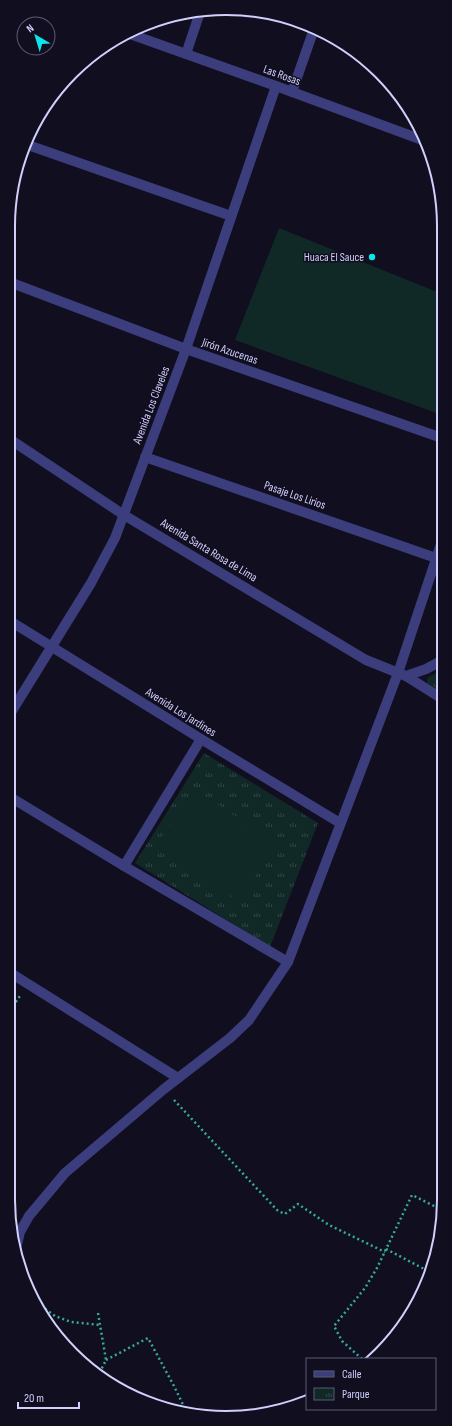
<svg xmlns="http://www.w3.org/2000/svg" width="452" height="1426" font-family="'Sofia Sans Condensed',sans-serif">
  <style>
    .park { fill: url(#park-tufts) }
    .pitch { fill: #112926 }
    .lines { fill: none; stroke-linecap: round; stroke-linejoin: round }
    .path { stroke: #34ab9b; stroke-width: 2.5; stroke-dasharray: 2 3; stroke-linecap: butt }
    .street { stroke: #3b3d7c; stroke-width: 10 }
    .poi-dot { fill: #0de4eb; stroke: #100e1f; stroke-width: 1.5 }
    .labels { text-anchor: middle; stroke-width: 3; stroke-linejoin: round; paint-order: stroke }
    .street-label { font-size: 12px; fill: #d1cffc; stroke: #100e1f }
    .poi-label { font-size: 12px; fill: #d1cffc; stroke: #100e1f; text-anchor: end }
    .rim { fill: none; stroke: #d1cffc; stroke-width: 2 }
  </style>
  <defs>
    <pattern id="park-tufts" width="24" height="20" patternUnits="userSpaceOnUse"><rect width="24" height="20" fill="#112926"/><path d="M3 7l-1-3M5 7V3M7 7l1-3M15 17l-1-3M17 17v-4M19 17l1-3" fill="none" stroke="#334746"/></pattern>
  </defs>
  <rect width="100%" height="100%" fill="#100e1f"/>
  <!-- park -->
  <g class="park">
    <polygon points="441,671 441,692 427,683 428,677"/>
    <polygon points="204,753 318,823 270,947 135,863"/>
  </g>
  <!-- pitch -->
  <g class="pitch">
    <polygon points="279,228 442,294 442,415 235,340"/>
    <polygon points="194,789 277,844 239,901 156,846"/>
  </g>
  <g class="lines">
    <!-- path -->
    <g class="path">
      <polyline points="9,1080 11,1063 10,1010 20,996"/>
      <polyline points="174,1100 278,1211 285,1214 298,1204 329,1225 385,1252"/>
      <polyline points="386,1249 428,1271"/>
      <polyline points="37,1303 55,1316 71,1322 100,1325"/>
      <polyline points="98,1313 106,1360 101,1370 104,1376"/>
      <polyline points="362,1359 342,1341 334,1326 365,1288 377,1268 412,1195 440,1209"/>
      <polyline points="106,1360 148,1338 174,1386 187,1413"/>
    </g>
    <!-- street -->
    <g class="street">
      <polyline points="130,34 276,86 425,141"/>
      <polyline points="186,54 200,12"/>
      <polyline points="292,92 314,29"/>
      <polyline points="28,145 231,216"/>
      <polyline points="12,283 186,349 442,438"/>
      <polyline points="11,440 124,515 366,660 406,676 426,669 441,661"/>
      <polyline points="145,457 436,558"/>
      <polyline points="10,621 201,739 340,823"/>
      <polyline points="406,676 441,698"/>
      <polyline points="10,714 91,583 115,538 186,349 276,86"/>
      <polyline points="10,797 124,866 288,962"/>
      <polyline points="124,866 201,739"/>
      <polyline points="9,972 178,1078"/>
      <polyline points="17,1245 20,1232 29,1216 65,1173 164,1089 230,1038 249,1020 288,962 398,673 441,544"/>
    </g>
  </g>
  <!-- markers -->
  <circle class="poi-dot" cx="372" cy="257" r="4"/>
  <g class="labels">
    <!-- street labels -->
    <g class="street-label">
      <text transform="translate(282 75) rotate(20)" y="4">Las Rosas</text>
      <text transform="translate(230 351) rotate(19)" y="4">Jirón Azucenas</text>
      <text transform="translate(151 405) rotate(-69)" y="4">Avenida Los Claveles</text>
      <text transform="translate(295 495) rotate(19)" y="4">Pasaje Los Lirios</text>
      <text transform="translate(209 550) rotate(31)" y="4">Avenida Santa Rosa de Lima</text>
      <text transform="translate(181 712) rotate(32)" y="4">Avenida Los Jardines</text>
    </g>
    <!-- poi labels -->
    <g class="poi-label">
      <text x="364" y="261">Huaca El Sauce</text>
    </g>
  </g>
  <!-- crop -->
  <path d="M0 0H452V1426H0ZM226 15H226A211 211 0 0 1 437 226V1200A211 211 0 0 1 226 1411H226A211 211 0 0 1 15 1200V226A211 211 0 0 1 226 15Z" fill="#100e1f" fill-rule="evenodd"/>
  <path class="rim" d="M226 15H226A211 211 0 0 1 437 226V1200A211 211 0 0 1 226 1411H226A211 211 0 0 1 15 1200V226A211 211 0 0 1 226 15Z"/>
  <!-- legend -->
  <rect x="306" y="1358" width="130" height="52" fill="#100e1f" stroke="#5d5b77"/>
  <rect x="314" y="1371" width="20" height="6" fill="#3b3d7c" stroke="#5d5b77"/>
  <text x="342" y="1378" font-size="12" fill="#d1cffc">Calle</text>
  <rect x="314" y="1388" width="20" height="12" fill="url(#park-tufts)" stroke="#5d5b77"/>
  <text x="342" y="1398" font-size="12" fill="#d1cffc">Parque</text>
  <!-- north arrow -->
  <g transform="translate(36 36) rotate(322)"><circle r="19" fill="#100e1f" stroke="#5d5b77"/>
  <path d="M0-3L7 15L0 10L-7 15Z" fill="#0de4eb"/>
  <text y="-6" font-size="11" font-weight="bold" text-anchor="middle" fill="#d1cffc">N</text>
  </g>
  <!-- scale -->
  <path d="M18 1402v6h61v-6" fill="none" stroke="#d1cffc" stroke-width="2"/>
  <text x="24" y="1402" font-size="12" fill="#d1cffc" stroke="#100e1f" stroke-width="3" paint-order="stroke">20 m</text>
</svg>
